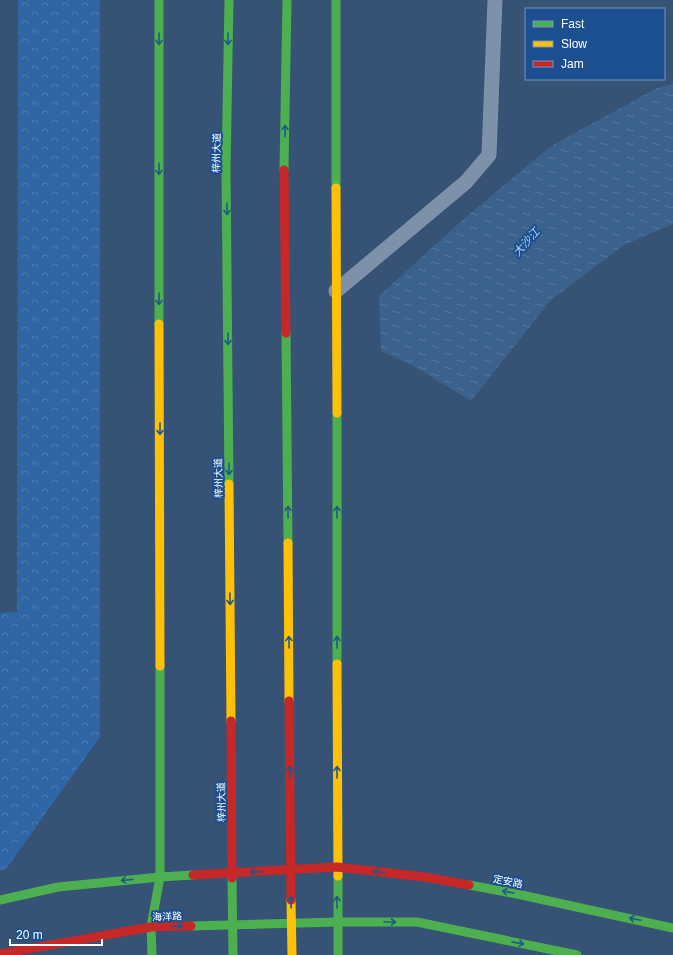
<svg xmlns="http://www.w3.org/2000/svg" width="673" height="955" font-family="Arial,'Noto Sans SC',sans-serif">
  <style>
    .park { fill: url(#park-crowns) }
    .water { fill: url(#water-ripples) }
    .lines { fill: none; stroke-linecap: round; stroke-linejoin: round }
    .lane { stroke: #7d92a8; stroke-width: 15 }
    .fast { stroke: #4caf50; stroke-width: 9 }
    .slow { stroke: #ffc107; stroke-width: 9 }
    .jam { stroke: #c62828; stroke-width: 9 }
    .fast-bridge { stroke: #4caf50; stroke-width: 9 }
    .slow-bridge { stroke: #ffc107; stroke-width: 9 }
    .jam-bridge { stroke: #c62828; stroke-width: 9 }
    .oneway { stroke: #205989 }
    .labels { text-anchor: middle; stroke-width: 4; stroke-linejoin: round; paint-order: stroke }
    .street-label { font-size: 10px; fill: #fff; stroke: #1b4f8f }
    .water-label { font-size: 11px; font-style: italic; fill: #b5d3f5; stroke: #1b4f8f }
  </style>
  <defs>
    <pattern id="park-crowns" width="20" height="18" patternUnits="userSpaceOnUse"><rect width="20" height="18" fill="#2f66a5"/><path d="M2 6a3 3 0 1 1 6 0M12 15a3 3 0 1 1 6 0" fill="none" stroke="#4e7db2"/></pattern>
    <pattern id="water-ripples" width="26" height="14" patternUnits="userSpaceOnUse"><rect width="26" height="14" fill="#3b618d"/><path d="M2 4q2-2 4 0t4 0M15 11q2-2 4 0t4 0" fill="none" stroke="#58799e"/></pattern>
  </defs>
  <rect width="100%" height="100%" fill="#365274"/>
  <!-- park -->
  <polygon class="park" points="18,0 100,0 100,737 6,869 0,871 0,613 17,612"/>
  <!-- water -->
  <polygon class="water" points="673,84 673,224 624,245 551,300 471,401 415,367 381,351 379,296 467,216 551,146 657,88"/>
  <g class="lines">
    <!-- lane -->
    <polyline class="lane" points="336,291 466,182 489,155 495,0"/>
    <!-- fast -->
    <g class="fast">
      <polyline points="159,0 159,324"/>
      <polyline points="336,0 336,188"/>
      <polyline points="226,170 229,0"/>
      <polyline points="284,170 287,0"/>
      <polyline points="337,413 337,664"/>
      <polyline points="338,876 338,955"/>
      <polyline points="469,885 517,894 673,928"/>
      <polyline points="0,900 58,887 160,877 193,875"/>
      <polyline points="191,926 337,922 417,922 577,955"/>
      <polyline points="152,955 151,927 160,877 160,666"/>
    </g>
    <!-- slow -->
    <g class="slow">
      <polyline points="336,188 337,413"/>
      <polyline points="159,324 160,666"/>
      <polyline points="337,664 338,876"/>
    </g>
    <!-- jam -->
    <g class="jam">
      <polyline points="193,875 337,867 425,877 469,885"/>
      <polyline points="0,954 151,927 191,926"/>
    </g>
    <!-- fast-bridge -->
    <g class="fast-bridge">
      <polyline points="226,170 229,484"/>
      <polyline points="286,333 288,543"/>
      <polyline points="232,878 233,955"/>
    </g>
    <!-- slow-bridge -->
    <g class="slow-bridge">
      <polyline points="229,484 231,721"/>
      <polyline points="288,543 289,701"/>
      <polyline points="291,900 292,955"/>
    </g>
    <!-- jam-bridge -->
    <g class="jam-bridge">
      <polyline points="284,170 286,333"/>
      <polyline points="289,701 291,900"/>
      <polyline points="231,721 232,878"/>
    </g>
  </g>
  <!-- one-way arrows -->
  <defs><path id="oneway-shaft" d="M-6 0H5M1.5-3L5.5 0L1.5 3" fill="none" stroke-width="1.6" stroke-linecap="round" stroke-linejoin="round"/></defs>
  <g class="oneway">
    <use href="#oneway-shaft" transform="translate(159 39) rotate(90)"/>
    <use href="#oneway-shaft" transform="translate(228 39) rotate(91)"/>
    <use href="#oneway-shaft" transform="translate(285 131) rotate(-89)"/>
    <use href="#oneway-shaft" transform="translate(159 169) rotate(90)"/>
    <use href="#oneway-shaft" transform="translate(227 209) rotate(89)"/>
    <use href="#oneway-shaft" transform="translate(159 299) rotate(90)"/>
    <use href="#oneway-shaft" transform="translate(228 339) rotate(89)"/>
    <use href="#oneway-shaft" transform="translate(160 429) rotate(90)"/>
    <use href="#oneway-shaft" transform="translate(229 469) rotate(89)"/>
    <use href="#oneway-shaft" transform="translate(288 512) rotate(-91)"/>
    <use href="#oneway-shaft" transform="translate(337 512) rotate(-90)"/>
    <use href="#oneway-shaft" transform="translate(230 599) rotate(89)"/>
    <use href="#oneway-shaft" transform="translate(289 642) rotate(-91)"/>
    <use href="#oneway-shaft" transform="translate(337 642) rotate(-90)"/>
    <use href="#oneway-shaft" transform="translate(290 772) rotate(-91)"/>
    <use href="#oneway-shaft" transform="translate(337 772) rotate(-90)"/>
    <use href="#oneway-shaft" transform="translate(256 872) rotate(177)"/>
    <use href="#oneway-shaft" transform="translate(379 872) rotate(-173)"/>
    <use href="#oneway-shaft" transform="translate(127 880) rotate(174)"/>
    <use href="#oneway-shaft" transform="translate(508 892) rotate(-170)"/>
    <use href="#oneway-shaft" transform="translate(291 902) rotate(-91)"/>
    <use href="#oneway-shaft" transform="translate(337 902) rotate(-90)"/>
    <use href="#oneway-shaft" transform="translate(635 919) rotate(-168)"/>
    <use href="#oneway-shaft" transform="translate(390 922)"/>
    <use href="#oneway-shaft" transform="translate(177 926) rotate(-2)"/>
    <use href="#oneway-shaft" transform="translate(518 943) rotate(11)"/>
  </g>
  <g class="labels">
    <!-- street labels -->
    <g class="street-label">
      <text transform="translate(216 153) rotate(-89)" y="4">梓州大道</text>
      <text transform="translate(218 478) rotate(-91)" y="4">梓州大道</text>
      <text transform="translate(221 802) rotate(-91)" y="4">梓州大道</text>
      <text transform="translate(508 881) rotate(11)" y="4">定安路</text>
      <text transform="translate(167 916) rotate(-2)" y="4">海洋路</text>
    </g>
    <!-- water labels -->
    <g class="water-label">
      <text transform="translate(526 242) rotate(-48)" y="4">大沙江</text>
    </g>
  </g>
  <!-- legend -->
  <rect x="525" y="8" width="140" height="72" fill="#1b4f8f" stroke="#7695bc"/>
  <rect x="533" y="21" width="20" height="6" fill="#4caf50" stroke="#7695bc"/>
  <text x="561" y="28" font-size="12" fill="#ffffff">Fast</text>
  <rect x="533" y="41" width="20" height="6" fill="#ffc107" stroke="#7695bc"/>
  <text x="561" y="48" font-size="12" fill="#ffffff">Slow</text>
  <rect x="533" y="61" width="20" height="6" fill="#c62828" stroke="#7695bc"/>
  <text x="561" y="68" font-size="12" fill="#ffffff">Jam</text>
  <!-- scale -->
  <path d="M10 939v6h92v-6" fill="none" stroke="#ffffff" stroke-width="2"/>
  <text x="16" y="939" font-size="12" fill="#ffffff" stroke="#1b4f8f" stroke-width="3" paint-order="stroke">20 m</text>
</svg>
